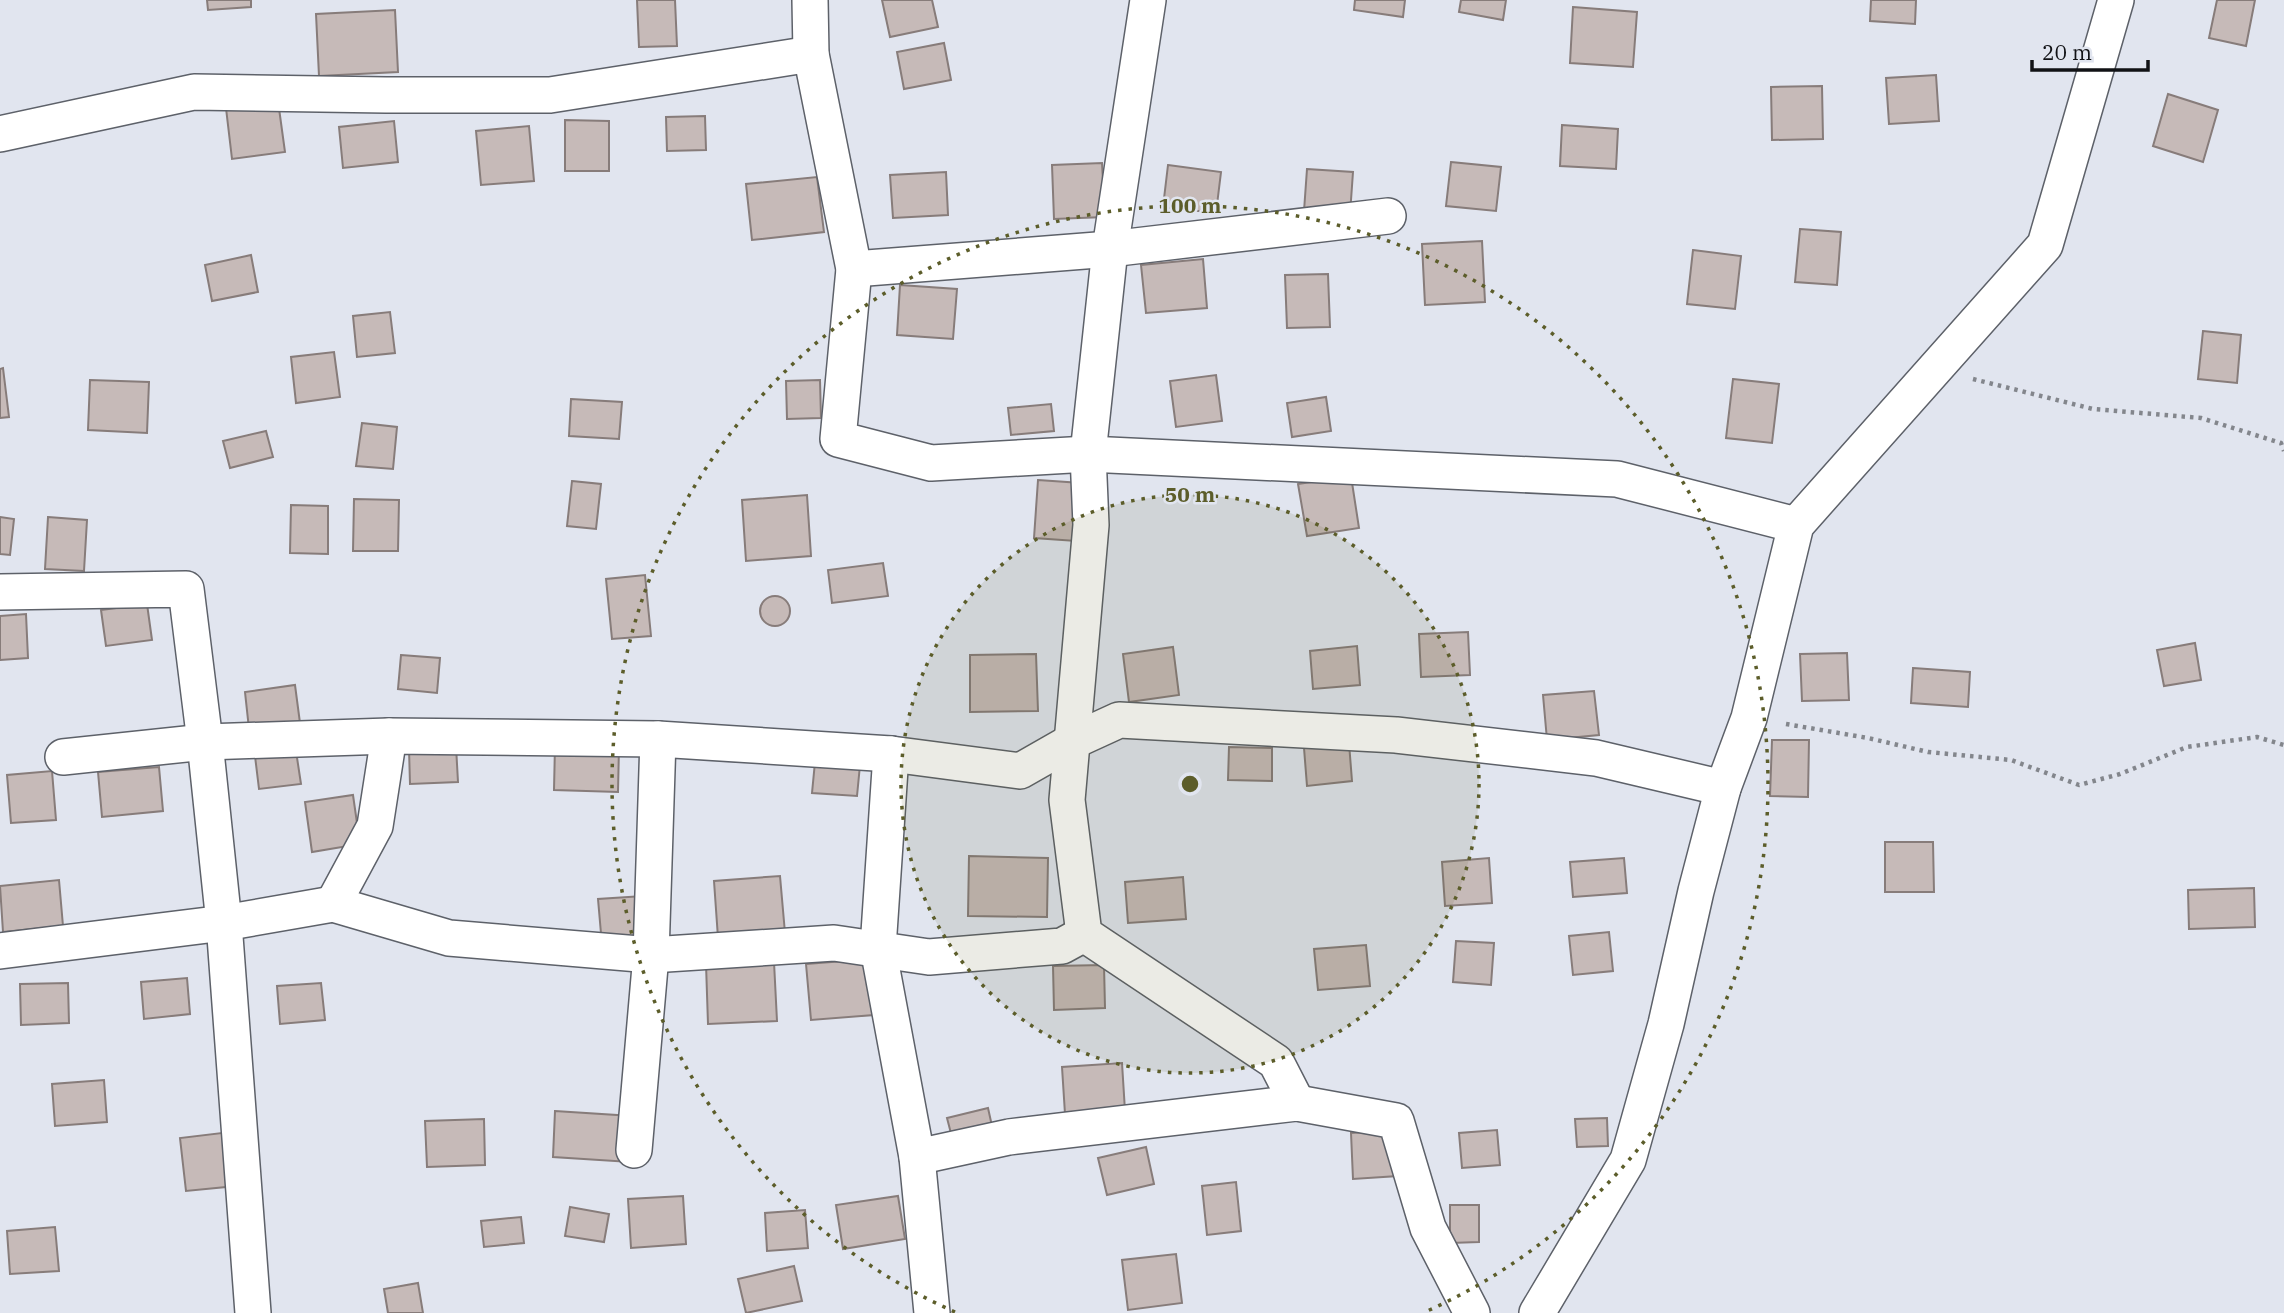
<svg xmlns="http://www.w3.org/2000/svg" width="2284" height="1313" font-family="'IBM Plex Serif',serif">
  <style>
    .building { fill: #c6bab8; stroke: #877c7a; stroke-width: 2 }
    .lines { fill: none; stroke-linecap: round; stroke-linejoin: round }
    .minor-casing { stroke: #5d6169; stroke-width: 38 }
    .path { stroke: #83868c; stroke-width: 4.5; stroke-dasharray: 3.5 5; stroke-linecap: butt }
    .minor { stroke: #fff; stroke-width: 35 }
    .ring { fill: none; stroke: #5c5d2a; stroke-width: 3.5; stroke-dasharray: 3.5 7 }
    .centre { fill: #5c5d2a; stroke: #e1e5ef; stroke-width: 3.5 }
    .ring-label { font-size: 21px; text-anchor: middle; font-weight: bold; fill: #5c5d2a; stroke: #e1e5ef; stroke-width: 5; stroke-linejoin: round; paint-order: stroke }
  </style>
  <rect width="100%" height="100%" fill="#e1e5ef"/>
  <!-- building -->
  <g class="building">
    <polygon points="207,0 251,0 251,7 208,10"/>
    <polygon points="637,0 675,0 677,46 639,47"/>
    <polygon points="882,0 932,0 938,27 890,37"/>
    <polygon points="1355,0 1405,0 1403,17 1354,10"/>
    <polygon points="1461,0 1506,0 1503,20 1459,12"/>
    <polygon points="1871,0 1916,0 1915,24 1870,21"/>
    <polygon points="2217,0 2255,0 2246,46 2209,38"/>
    <polygon points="1573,7 1637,12 1633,67 1570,63"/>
    <polygon points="395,10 398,72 319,76 316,14"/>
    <polygon points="944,43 951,80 904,89 897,52"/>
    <polygon points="1936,75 1939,121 1889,124 1886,78"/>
    <polygon points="1822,86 1823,139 1772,140 1771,87"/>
    <polygon points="2168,94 2218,110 2203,162 2153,146"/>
    <polygon points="278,101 285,152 232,159 226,108"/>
    <polygon points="705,116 706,150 667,151 666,117"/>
    <polygon points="565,120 609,121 609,171 565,171"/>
    <polygon points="394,121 398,162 343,168 339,127"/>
    <polygon points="1562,125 1618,129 1616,169 1560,166"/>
    <polygon points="529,126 534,181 481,185 476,131"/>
    <polygon points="1451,162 1501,167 1496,211 1446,206"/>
    <polygon points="1102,163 1105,217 1054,219 1052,165"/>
    <polygon points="1168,165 1221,172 1216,213 1163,207"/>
    <polygon points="1307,169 1353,172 1350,214 1304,211"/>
    <polygon points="946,172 948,215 893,218 890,175"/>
    <polygon points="817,177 824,232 752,240 746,184"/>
    <polygon points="1800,229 1841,232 1837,285 1795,282"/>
    <polygon points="1482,241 1485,302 1425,305 1422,244"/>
    <polygon points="1693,250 1741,256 1735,309 1687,304"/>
    <polygon points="251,255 258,292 212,301 205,265"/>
    <polygon points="1203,259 1207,308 1146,313 1141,265"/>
    <polygon points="1328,274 1330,327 1287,328 1285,275"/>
    <polygon points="900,285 957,289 953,339 897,335"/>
    <polygon points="390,312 395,353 357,357 353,316"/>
    <polygon points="2203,331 2241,335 2237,383 2198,379"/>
    <polygon points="334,352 340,397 296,403 291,357"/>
    <polygon points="3,368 9,417 0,418 0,369"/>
    <polygon points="1216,375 1222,421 1176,427 1170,381"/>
    <polygon points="1733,379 1779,384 1772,443 1726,438"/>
    <polygon points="90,380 149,382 147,433 88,430"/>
    <polygon points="820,380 821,418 787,419 786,381"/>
    <polygon points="1326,397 1331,431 1292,437 1287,403"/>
    <polygon points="571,399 622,402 619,439 569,436"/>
    <polygon points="1051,404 1054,431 1011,435 1008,408"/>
    <polygon points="362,423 397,427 393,469 356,466"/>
    <polygon points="266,431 273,457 230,468 223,441"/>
    <polygon points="1351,476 1359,528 1307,536 1298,484"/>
    <polygon points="1038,480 1081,483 1076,541 1034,538"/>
    <polygon points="572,481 601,484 596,529 567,526"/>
    <polygon points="807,495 811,556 746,561 742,500"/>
    <polygon points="354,499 399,500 398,551 353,551"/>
    <polygon points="291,505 328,506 328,554 290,553"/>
    <polygon points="0,517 14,519 10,555 0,554"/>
    <polygon points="48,517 87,520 84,571 45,569"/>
    <polygon points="883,563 888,596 832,603 828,570"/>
    <polygon points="645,575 651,636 612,639 606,579"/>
    <circle cx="775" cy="611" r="15"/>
    <polygon points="147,604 152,640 106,646 101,610"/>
    <polygon points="26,614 28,658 0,660 0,616"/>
    <polygon points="1468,632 1470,675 1421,677 1419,634"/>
    <polygon points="2195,643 2201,680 2164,686 2157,650"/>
    <polygon points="1357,646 1360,685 1313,689 1310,651"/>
    <polygon points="1173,647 1179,695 1129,702 1123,654"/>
    <polygon points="1847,653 1849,700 1802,701 1800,654"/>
    <polygon points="1036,654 1038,711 970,712 970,655"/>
    <polygon points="401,655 440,658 437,693 398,689"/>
    <polygon points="1913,668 1970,672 1968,707 1911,703"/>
    <polygon points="295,685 300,723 249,729 245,692"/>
    <polygon points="1594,691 1599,735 1547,740 1543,695"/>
    <polygon points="1772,740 1809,740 1808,797 1770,796"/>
    <polygon points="1349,743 1352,781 1307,786 1304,748"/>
    <polygon points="555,745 619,747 618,792 554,790"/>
    <polygon points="456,746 458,782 410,784 409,749"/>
    <polygon points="1229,747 1272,748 1272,781 1228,780"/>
    <polygon points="296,751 301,784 259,789 255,756"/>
    <polygon points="815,762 860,765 857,796 812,793"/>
    <polygon points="159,767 163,811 102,817 98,772"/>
    <polygon points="52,771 56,820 11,823 7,775"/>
    <polygon points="353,795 360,844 312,852 305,802"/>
    <polygon points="1885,842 1933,842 1934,892 1885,892"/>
    <polygon points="969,856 1048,858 1047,917 968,916"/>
    <polygon points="1489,858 1492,903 1445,906 1442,862"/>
    <polygon points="1624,858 1627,893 1573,897 1570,862"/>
    <polygon points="780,876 785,933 718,938 714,881"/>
    <polygon points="1183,877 1186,919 1128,923 1125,882"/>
    <polygon points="59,880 63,926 3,932 0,886"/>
    <polygon points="2254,888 2255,927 2189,929 2188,890"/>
    <polygon points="643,896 647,941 602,945 598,899"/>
    <polygon points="1609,932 1613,971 1573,975 1569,936"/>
    <polygon points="1456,941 1494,943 1491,985 1453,982"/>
    <polygon points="1366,945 1370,986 1318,990 1314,949"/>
    <polygon points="870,959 874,1015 811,1020 806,964"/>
    <polygon points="774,962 777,1021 708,1024 706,964"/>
    <polygon points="1104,965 1105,1008 1054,1010 1053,966"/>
    <polygon points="187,978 190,1014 144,1019 141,982"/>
    <polygon points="68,983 69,1023 21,1025 20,984"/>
    <polygon points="321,983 325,1020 280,1024 277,986"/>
    <polygon points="1122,1063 1125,1111 1065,1114 1062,1067"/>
    <polygon points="104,1080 107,1122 55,1126 52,1084"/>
    <polygon points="988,1108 994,1135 954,1145 947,1118"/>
    <polygon points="555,1111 632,1116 630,1162 553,1157"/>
    <polygon points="1607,1118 1608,1146 1577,1147 1575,1119"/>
    <polygon points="484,1119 485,1165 427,1167 425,1121"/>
    <polygon points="1395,1130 1398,1176 1353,1179 1351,1133"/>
    <polygon points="1497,1130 1500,1165 1462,1168 1459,1133"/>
    <polygon points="230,1132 236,1186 186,1191 180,1138"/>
    <polygon points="1146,1147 1154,1184 1107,1195 1098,1158"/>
    <polygon points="1236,1182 1241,1231 1207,1235 1202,1186"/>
    <polygon points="683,1196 686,1244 631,1248 628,1199"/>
    <polygon points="898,1196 905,1239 843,1249 836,1205"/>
    <polygon points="1450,1205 1479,1205 1479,1242 1450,1243"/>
    <polygon points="570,1207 609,1214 604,1242 565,1236"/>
    <polygon points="805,1210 808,1248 767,1251 765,1213"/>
    <polygon points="521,1217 524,1243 484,1247 481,1221"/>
    <polygon points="55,1227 59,1271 10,1274 7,1231"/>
    <polygon points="1176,1254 1182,1303 1128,1310 1122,1260"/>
    <polygon points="794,1266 802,1301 746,1313 738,1279"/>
    <polygon points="418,1283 423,1313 388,1313 384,1289"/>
  </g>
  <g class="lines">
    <!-- minor casing -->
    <g class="minor-casing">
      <g id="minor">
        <polyline points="810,0 811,54 854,269 838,439 931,463 1088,454 1617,479 1796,525"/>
        <polyline points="1148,0 1110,249 1088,454 1091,525 1067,800 1084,934 1276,1062 1297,1103"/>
        <polyline points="0,134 194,92 386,95 550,95 811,54"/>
        <polyline points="854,269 1110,249 1388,216"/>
        <polyline points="0,592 186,589 205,742 224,923 253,1313"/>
        <polyline points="891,754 878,948 917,1157 932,1313"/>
        <polyline points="63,757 205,742 389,736 658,739 891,754 1020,771 1071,742 1119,720 1396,735 1596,758 1723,788"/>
        <polyline points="333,904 375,826 389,736"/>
        <polyline points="0,951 224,923 333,904 449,938 651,955 834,943 929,957 1062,946 1084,934"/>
        <polyline points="634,1150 651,955 658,739"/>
        <polyline points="917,1157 1009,1137 1297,1103 1396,1121 1428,1228 1472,1313"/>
        <polyline points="1537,1313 1628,1160 1666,1024 1696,891 1723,788 1749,718 1796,525 2045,245 2116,0"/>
      </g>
    </g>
    <!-- path -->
    <g class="path">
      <polyline points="1973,379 2093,409 2201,418 2281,443 2284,451"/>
      <polyline points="1786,724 1868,738 1928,752 2011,760 2079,785 2120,774 2187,747 2257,737 2284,745"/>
    </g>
    <!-- minor -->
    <use href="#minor" class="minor"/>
  </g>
  <!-- distance rings -->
  <circle cx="1190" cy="784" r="289" fill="#5c5d2a" fill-opacity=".12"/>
  <g class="ring">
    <circle cx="1190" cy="784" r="289"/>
    <path d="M955 1312A578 578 0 1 1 1425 1312"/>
  </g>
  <circle cx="1190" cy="784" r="10" class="centre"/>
  <g class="ring-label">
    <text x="1190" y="213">100 m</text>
    <text x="1190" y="502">50 m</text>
  </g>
  <!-- scale -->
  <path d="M2032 60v10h116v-10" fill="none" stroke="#111215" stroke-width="3.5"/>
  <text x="2042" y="60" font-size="21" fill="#111215" stroke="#e1e5ef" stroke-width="5" paint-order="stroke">20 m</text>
</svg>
